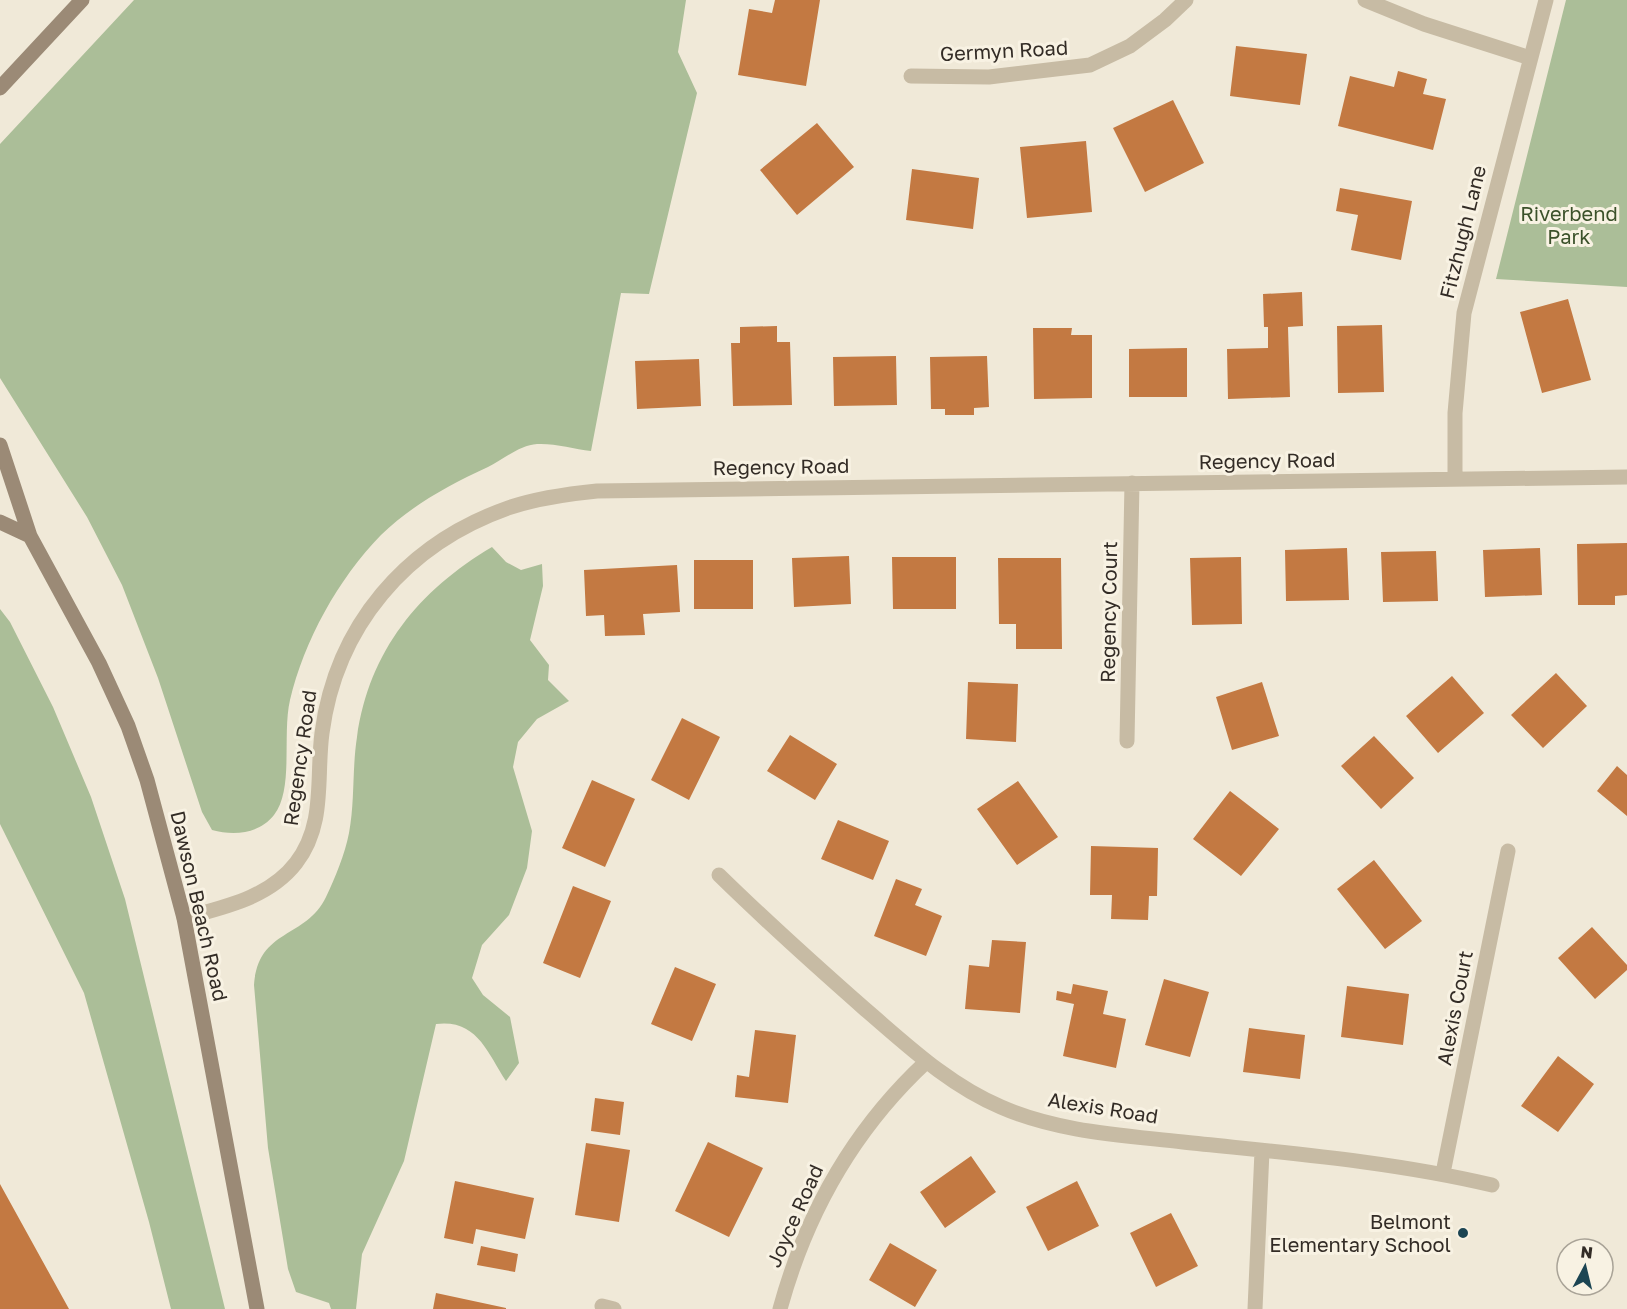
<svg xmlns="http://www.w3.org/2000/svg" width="1627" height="1309" font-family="'Golos Text',sans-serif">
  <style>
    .green { fill: #abbe98 }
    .building { fill: #c37942 }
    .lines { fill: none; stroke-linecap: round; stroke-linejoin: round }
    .street { stroke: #c7bba4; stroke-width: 15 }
    .secondary { stroke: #9b8a76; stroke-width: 15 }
    .poi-dot { fill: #1c4553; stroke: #f8f2e3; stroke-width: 2 }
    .labels { text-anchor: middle; stroke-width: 6; stroke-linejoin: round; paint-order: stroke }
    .street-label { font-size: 20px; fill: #332c26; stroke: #f8f2e3 }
    .park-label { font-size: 20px; fill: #3b512a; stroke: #f8f2e3 }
    .poi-label { font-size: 20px; fill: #332c26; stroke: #f8f2e3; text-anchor: end }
  </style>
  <rect width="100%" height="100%" fill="#f0e9d8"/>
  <path class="green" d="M134,0H686L678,52L697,93L649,294L621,293L591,451C574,449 554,443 537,444C520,445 502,460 488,467C449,485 412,505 381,535C338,579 304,641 290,700C282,734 294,790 274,815C259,834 234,836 212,830L202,812L158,678L122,585L87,517L0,378V144Z
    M1566,0H1627V287L1496,279Z
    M492,547L506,562L521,570L542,564L543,586L530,640L549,665L548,680L569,701L537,719L518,742L513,767L532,831L527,868L509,915L482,945L472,978L483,995L510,1017L519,1063L506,1081C487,1052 477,1019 436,1024L404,1161L362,1254L356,1309H331L329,1303L296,1292L288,1269L268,1148L254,985C258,928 306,939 326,897C335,878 345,854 349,833C355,801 352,769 357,737C369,651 419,590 492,547Z
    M0,609L10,622L53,707L91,797L125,899L225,1309H171L149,1222L84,993L0,824Z"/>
  <path class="building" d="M775,0H820L806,86L738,75L749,9L772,13Z
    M1236,46L1307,54L1300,105L1230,96Z
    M1398,71L1427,79L1423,94L1446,99L1433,150L1338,126L1350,76L1394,87Z
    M1173,100L1204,163L1145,192L1113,128Z
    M817,123L854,167L797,215L760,170Z
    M1086,141L1092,212L1027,218L1020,147Z
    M912,169L979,178L973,229L906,220Z
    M1340,188L1412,201L1401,260L1351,250L1358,215L1336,211Z
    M1302,292L1303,326L1288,327L1290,397L1228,399L1227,349L1268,348V327H1264L1263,294Z
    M1568,299L1591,380L1542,393L1520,312Z
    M1382,325L1384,392L1338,393L1337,326Z
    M777,326V342H790L792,405L733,406L731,343H740V327Z
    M1033,328H1072L1071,335H1092V398L1034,399Z
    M1187,348V397H1129V349Z
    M896,356L897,405L834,406L833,357Z
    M987,356L989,407L974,408V415H945V409H931L930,357Z
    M699,359L701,406L637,409L635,361Z
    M1627,543V595L1615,596V605H1578L1577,544Z
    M1347,548L1349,600L1286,601L1285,550Z
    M1540,548L1542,595L1485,597L1483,550Z
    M1436,551L1438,601L1383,602L1381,552Z
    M849,556L851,604L794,607L792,558Z
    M892,557H956V609H893Z
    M1241,557L1242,624L1192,625L1190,558Z
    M998,558H1061L1062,649H1016V624H999Z
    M694,560H753V609H694Z
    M677,565L680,612L643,614L645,635L605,636L604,615L586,616L584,570Z
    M1556,673L1587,706L1543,748L1511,715Z
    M1452,676L1484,713L1438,753L1406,716Z
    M968,682L1018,684L1016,742L966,739Z
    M1262,682L1279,736L1232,750L1216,697Z
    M682,718L720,737L689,800L651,780Z
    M790,735L837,764L815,800L767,771Z
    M1374,736L1414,778L1381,809L1341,766Z
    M1617,766L1627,775V816L1597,791Z
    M592,780L635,799L605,867L562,848Z
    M1018,781L1058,837L1017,865L977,809Z
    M1230,791L1279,829L1241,876L1193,839Z
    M838,820L889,841L873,880L821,859Z
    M1091,846L1158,848L1157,896H1149L1148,920L1111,919L1112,895H1090Z
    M1374,860L1422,921L1385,949L1337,889Z
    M896,879L922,889L915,905L942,916L926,956L874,936Z
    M573,886L611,901L580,978L543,963Z
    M1592,927L1627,965V970L1595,999L1558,958Z
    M992,940L1026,942L1020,1013L965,1009L969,965L989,967Z
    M675,967L716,984L692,1041L651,1024Z
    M1164,979L1209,992L1190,1057L1145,1045Z
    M1073,984L1108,991L1103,1014L1126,1019L1116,1068L1063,1056L1074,1004L1056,1000L1057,991L1071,994Z
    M1347,986L1409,994L1403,1045L1341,1037Z
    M1249,1028L1305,1035L1300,1079L1243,1072Z
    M755,1030L796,1035L788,1103L735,1097L737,1075L749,1077Z
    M1558,1056L1594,1084L1558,1132L1521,1106Z
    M595,1098L624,1102L620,1135L591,1131Z
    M708,1142L763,1168L729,1237L675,1211Z
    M586,1143L630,1150L619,1222L575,1215Z
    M971,1156L996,1192L945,1228L920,1192Z
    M455,1181L534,1198L525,1239L476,1229L473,1244L444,1238Z
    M1077,1181L1099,1226L1048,1251L1026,1207Z
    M0,1184L69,1309H0Z
    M1171,1213L1198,1266L1156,1287L1130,1233Z
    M890,1243L937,1270L915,1307L869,1280Z
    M481,1246L518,1254L515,1272L477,1265Z
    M436,1293L506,1308V1309H433Z"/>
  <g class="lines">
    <path class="street" d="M1365,0L1424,24L1530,58
      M911,76L989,77L1090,65L1130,46L1165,20L1186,0
      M1455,479V413L1464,313L1546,0
      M1127,741L1132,483
      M719,875C767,922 816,966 866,1010C908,1046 949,1085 1001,1107C1058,1132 1122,1135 1183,1142C1286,1153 1390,1161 1492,1185
      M184,918C224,907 269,898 296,863C326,824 316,778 322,733C336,626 406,544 508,508C537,498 567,494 597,491L1627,477
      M1443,1173L1508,851
      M602,1306L614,1309
      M780,1309C806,1214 854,1129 926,1062
      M1255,1309L1262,1151"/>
    <path class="secondary" d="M0,88L82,0
      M0,445L30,536L99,663L128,726L147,780L184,918L257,1309
      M0,522L30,536"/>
  </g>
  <circle class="poi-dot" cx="1463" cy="1233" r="6"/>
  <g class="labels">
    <g class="street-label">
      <text transform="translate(1004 51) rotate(-3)" y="7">Germyn Road</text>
      <text transform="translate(1463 232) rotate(-76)" y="7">Fitzhugh Lane</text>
      <text transform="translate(1267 461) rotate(-1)" y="7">Regency Road</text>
      <text transform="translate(781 467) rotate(-1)" y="7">Regency Road</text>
      <text transform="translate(1109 612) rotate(-89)" y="7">Regency Court</text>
      <text transform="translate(300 758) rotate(-82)" y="7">Regency Road</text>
      <text transform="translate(199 906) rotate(77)" y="7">Dawson Beach Road</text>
      <text transform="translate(1455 1008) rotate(-79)" y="7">Alexis Court</text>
      <text transform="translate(1103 1108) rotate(9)" y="7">Alexis Road</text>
      <text transform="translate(795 1216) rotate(-66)" y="7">Joyce Road</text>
    </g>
    <g class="park-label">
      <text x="1569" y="221">Riverbend<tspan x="1569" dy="23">Park</tspan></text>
    </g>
    <g class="poi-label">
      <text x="1451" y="1229">Belmont<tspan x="1451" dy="23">Elementary School</tspan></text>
    </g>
  </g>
  <g transform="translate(1585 1267) rotate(7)"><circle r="28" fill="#f8f2e3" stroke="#a9a397" stroke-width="1.5"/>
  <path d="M0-4.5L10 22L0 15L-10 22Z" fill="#1c4553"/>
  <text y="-9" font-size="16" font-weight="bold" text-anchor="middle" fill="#332c26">N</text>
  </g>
</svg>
